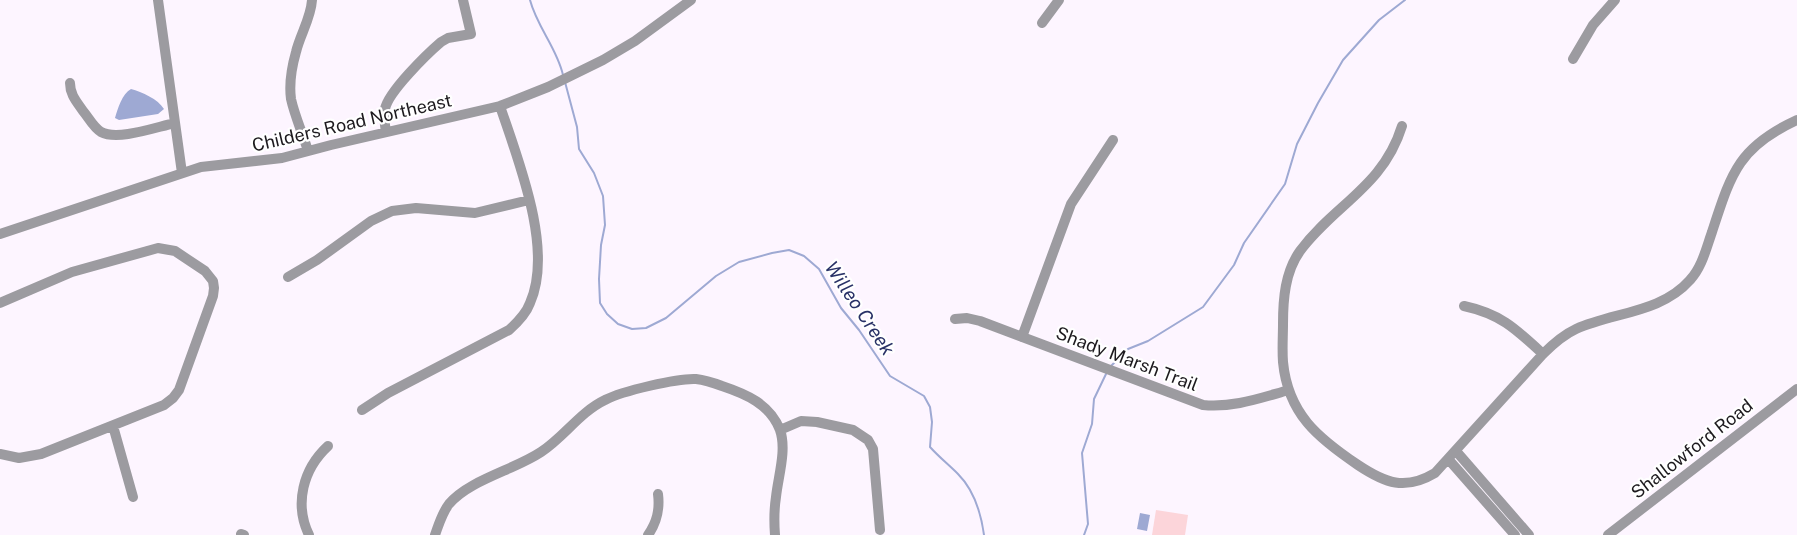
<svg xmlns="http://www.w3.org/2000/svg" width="1797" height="535" font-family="'Public Sans',sans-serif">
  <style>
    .green { fill: #fcd5da }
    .water { fill: #9ea9d3 }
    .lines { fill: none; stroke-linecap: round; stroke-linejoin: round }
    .stream { stroke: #9ea9d3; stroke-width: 2 }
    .minor { stroke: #9c9ba0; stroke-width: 10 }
    .labels { text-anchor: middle; stroke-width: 4.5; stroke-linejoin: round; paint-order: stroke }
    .street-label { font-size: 18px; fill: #1d1a1e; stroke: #fff }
    .water-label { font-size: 19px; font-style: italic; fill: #293267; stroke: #fff }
  </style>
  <rect width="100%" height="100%" fill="#fdf5ff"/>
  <path class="green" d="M1156,510L1188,515L1185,535H1152Z"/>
  <path class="water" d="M131,89C142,92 158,99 164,109L158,114L119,120L115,118C118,108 122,94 131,89Z
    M1140,513L1150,515L1147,531L1137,529Z"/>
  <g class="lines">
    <path class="stream" d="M530,0C537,27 557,48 563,75
      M565,82L577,127L579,149L594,173L603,196L605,225L601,245L599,279L600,303L607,314L618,324L632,329L646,328L666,318L716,276L739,262L772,253L789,250L804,256L819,269L841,308L859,330L890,376L924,396L930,407L932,422L930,447C939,457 949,465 958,474C975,491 981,513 984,535
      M1110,367L1128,349L1148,341L1203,307L1234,265L1244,243L1285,184L1297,144L1318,103L1343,60L1379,20L1405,0
      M1084,535L1088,524L1082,453L1092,424L1094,399L1106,374"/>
    <path class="minor" d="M158,0L182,173
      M1042,23L1059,0
      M1573,59L1593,25L1615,0
      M70,83C70,95 77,102 83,111C89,118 93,127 101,132C118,141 156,127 175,123
      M1402,126C1383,187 1335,204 1300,251C1285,272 1283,299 1283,324C1283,336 1282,349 1283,362C1288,414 1318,438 1358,465C1385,483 1405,491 1435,473L1543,354C1553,344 1563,335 1576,329C1614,312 1661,313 1690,280C1702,267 1706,249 1712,232C1731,174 1738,147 1797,120
      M386,132C385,124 383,117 385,109C388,92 427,54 441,42L448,38L471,34L463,0
      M308,151C303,134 295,117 291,99C289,84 292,66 296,52C300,35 311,18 312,0
      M0,234L201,167L282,158L331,145L500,106L548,87L603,60L635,41L691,0
      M288,277L317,260L371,221L392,211L416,208L475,213L529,200
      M0,303L72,272L158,248L175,251L205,271L213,281L214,288L213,296L179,390L173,398L164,405L41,454L19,458L0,454
      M1464,306C1501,314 1516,329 1543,354
      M955,319L967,318L980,321L1203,405C1233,408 1260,398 1289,390
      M1022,337L1071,204L1113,140
      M362,410L388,393L509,330C518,322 526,314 530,303C554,249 518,160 500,106
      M113,426L133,497
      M780,430L801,421L817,422L853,430L868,440L873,449L880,530
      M1456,451L1529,535
      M1449,460L1515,535
      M241,534L244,535
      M309,535C294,504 303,469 328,446
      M435,535C439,524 442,513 449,504C469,480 514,470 541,452C564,437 580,412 605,400C622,391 678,378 696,379C705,380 714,383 722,386C746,394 770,404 780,430C787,450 778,477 776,497C774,510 774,522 775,535
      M648,535C657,522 660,510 658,494
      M1608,535L1797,389"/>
  </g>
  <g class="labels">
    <g class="street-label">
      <text transform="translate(352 123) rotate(-13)" y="6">Childers Road Northeast</text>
      <text transform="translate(1127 359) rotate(21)" y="6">Shady Marsh Trail</text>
      <text transform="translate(1692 449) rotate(-38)" y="6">Shallowford Road</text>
    </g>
    <g class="water-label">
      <text transform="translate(860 308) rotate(56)" y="7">Willeo Creek</text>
    </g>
  </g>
</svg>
